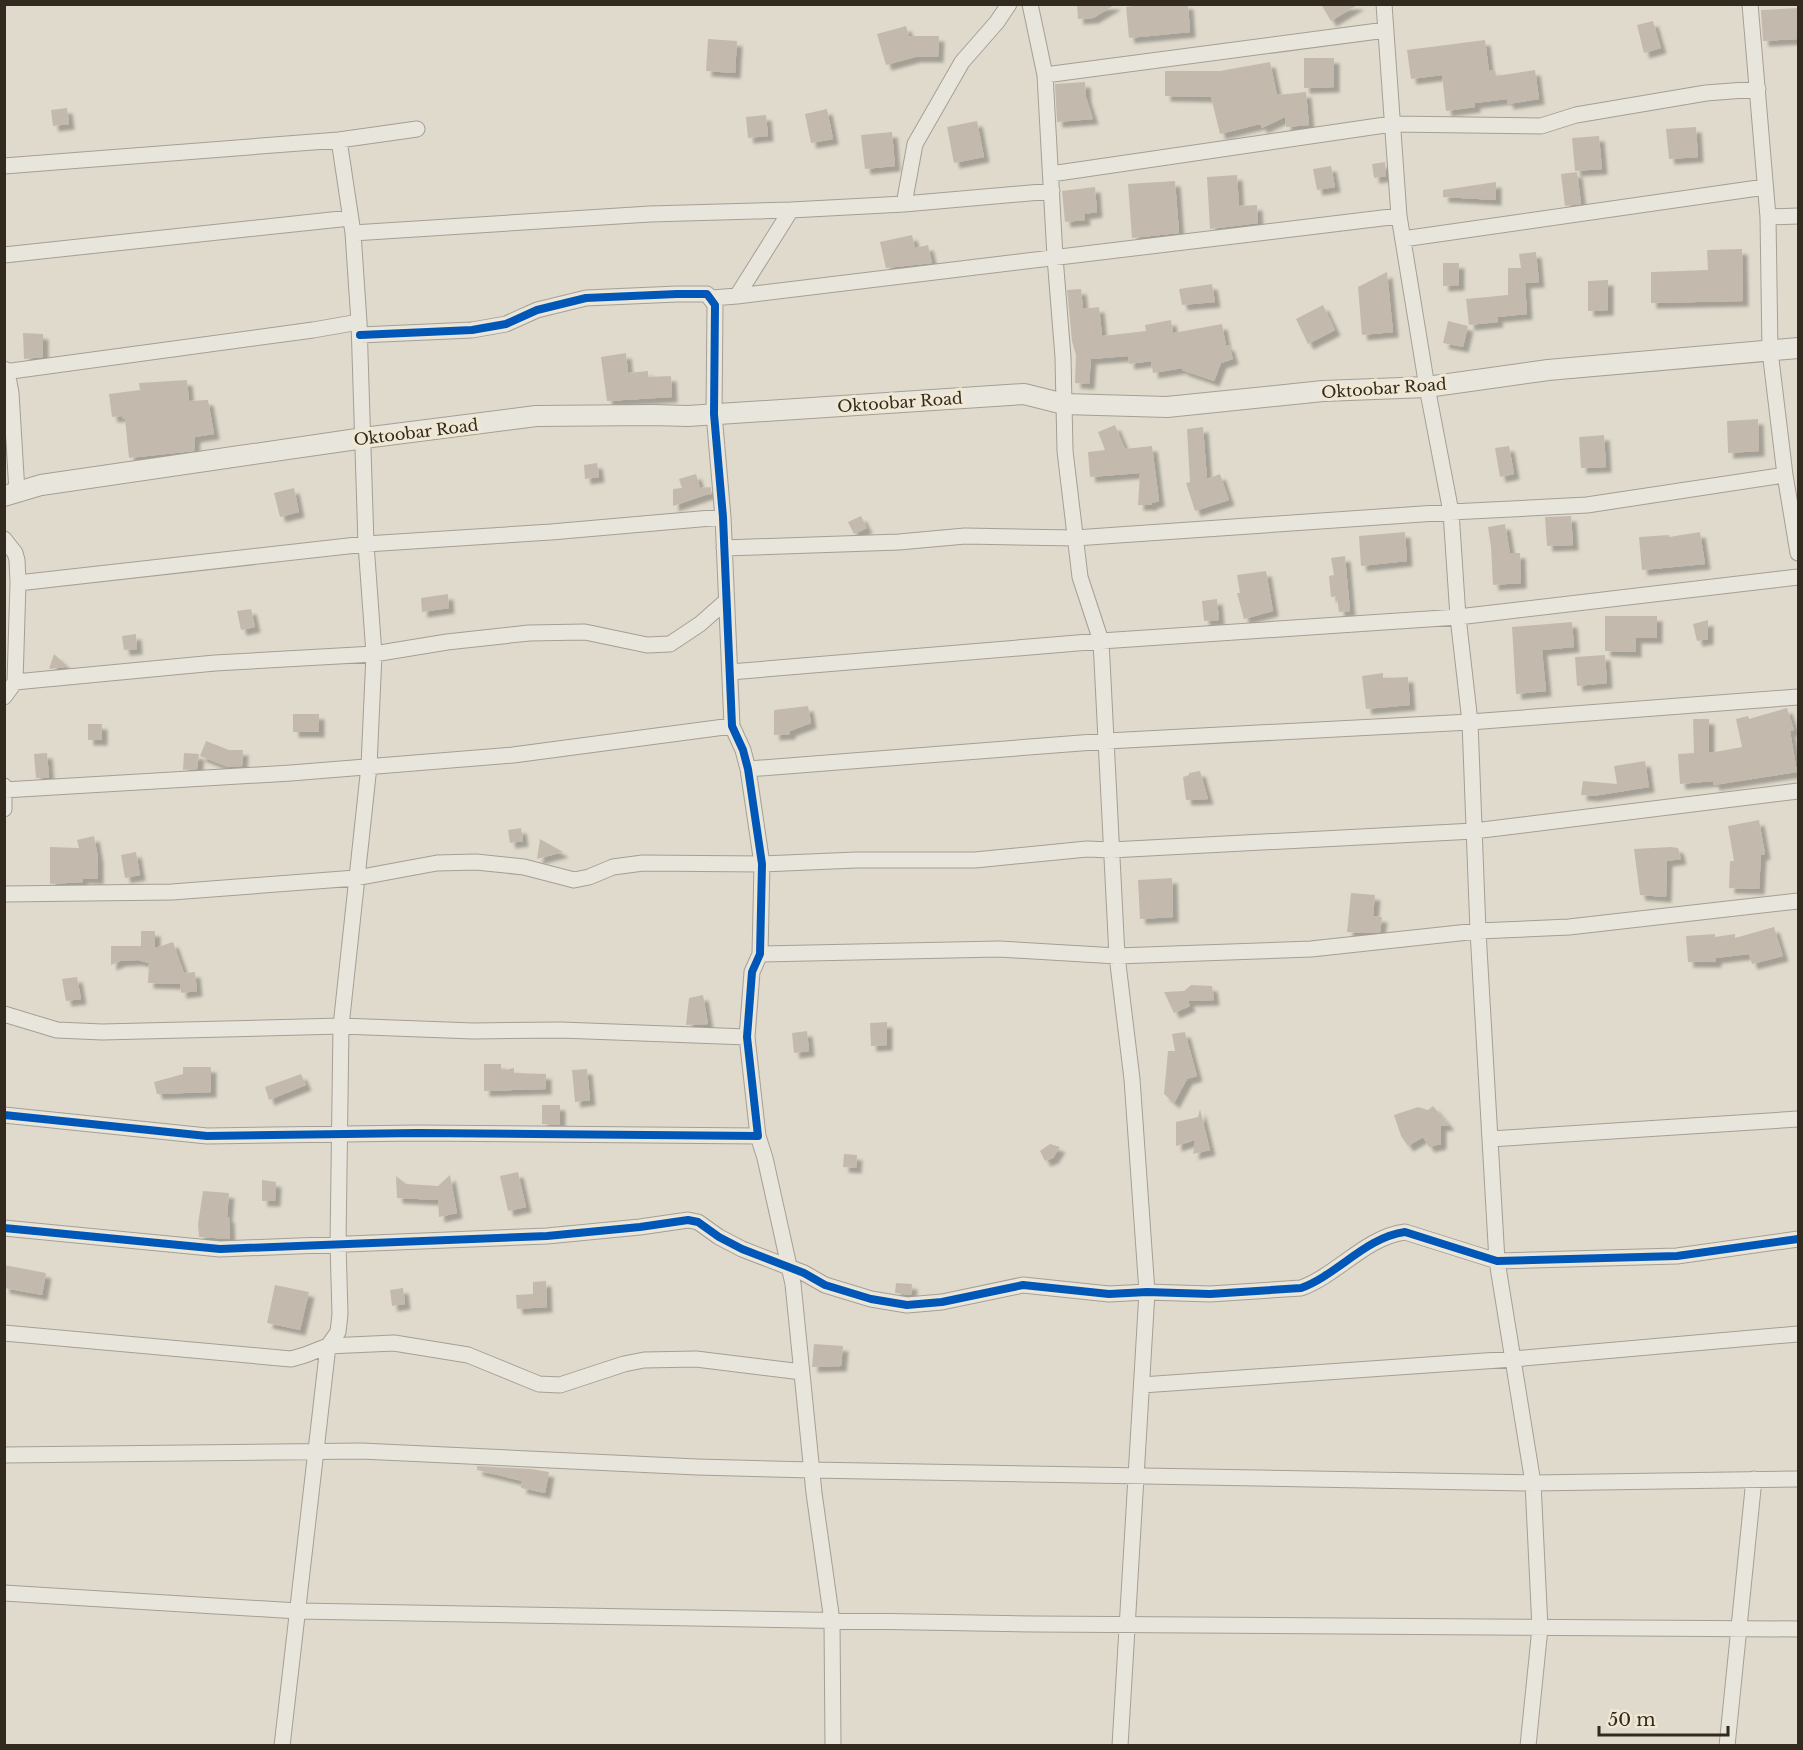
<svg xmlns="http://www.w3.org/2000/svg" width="1803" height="1750" font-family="'Libre Baskerville',serif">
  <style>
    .building { fill: #c3baad; filter: url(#shadow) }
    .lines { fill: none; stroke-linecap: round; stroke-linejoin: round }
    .minor-casing { stroke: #a59f95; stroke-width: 17 }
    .tertiary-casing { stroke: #a59f95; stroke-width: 22 }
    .minor { stroke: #e8e5dd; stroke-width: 15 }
    .tertiary { stroke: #e8e5dd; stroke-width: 20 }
    .cycleway-casing { stroke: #f0e8d3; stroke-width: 11 }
    .cycleway { stroke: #0057b8; stroke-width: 8 }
    .labels { text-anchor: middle; stroke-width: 6; stroke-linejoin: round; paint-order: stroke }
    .street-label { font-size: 16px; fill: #32291f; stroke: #f0e8d3 }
  </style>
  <defs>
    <filter id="shadow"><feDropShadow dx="5.5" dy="5.5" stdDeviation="1.5" flood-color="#0004"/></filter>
  </defs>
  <rect width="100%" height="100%" fill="#e0dacc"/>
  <path class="building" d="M1077,4H1116L1093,18L1078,19Z
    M1147,4H1188L1190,32L1129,38L1126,7Z
    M1321,4H1359L1331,21Z
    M1798,8V39L1763,41L1761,10Z
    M1653,21L1661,48L1644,53L1637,25Z
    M906,26L909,36H939L938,57H915L886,65L877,34Z
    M708,39L737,41L735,73L706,71Z
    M1485,40L1489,71L1495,70L1496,76L1535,70L1539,99L1508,104L1507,99L1475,103V107L1446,111L1442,75L1411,79L1407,50Z
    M1304,58H1334V87L1304,88Z
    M1270,62L1277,95L1306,92L1309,125L1286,127L1285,117L1262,128L1260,124L1220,134L1211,97L1165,96V71H1220Z
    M1085,82L1086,97L1093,119L1057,122L1055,84Z
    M67,108L69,124L53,126L51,110Z
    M827,109L833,139L811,143L805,114Z
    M766,115L768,136L748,138L746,117Z
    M977,121L984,157L954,163L947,127Z
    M1696,127L1698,157L1669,159L1666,129Z
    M892,132L895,166L865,169L861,135Z
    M1599,136L1602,169L1575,171L1572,138Z
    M1385,162L1386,176L1374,178L1372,164Z
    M1331,166L1335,187L1317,190L1313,169Z
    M1577,172L1581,204L1565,206L1561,174Z
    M1237,175L1239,206L1257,205L1258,223L1210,229L1207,177Z
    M1175,181L1179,233L1132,238L1128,184Z
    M1496,182V200L1443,197V190Z
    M1095,187L1097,212L1084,214L1085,220L1065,222L1062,191Z
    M912,235L915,248L928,245L932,263L886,268L880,242Z
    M1742,249L1743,301L1651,303V272L1708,270L1707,250Z
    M1536,252L1539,282L1525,283L1527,314L1497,317L1498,322L1469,325L1466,299L1508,295V268H1521L1519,254Z
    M1443,263H1459V285L1443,286Z
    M1387,272L1393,332L1362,335L1358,287Z
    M1608,280V310L1588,311V281Z
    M1212,284L1215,302L1182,305L1179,289Z
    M1081,289L1083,309L1099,307L1102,336L1146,331L1145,325L1171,320L1173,333L1222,324L1226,346L1229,345L1233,359L1221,363L1214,381L1182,370L1183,368L1153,373L1151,361L1129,364L1128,356L1091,359L1089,384L1075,383L1076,355L1072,341L1067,290Z
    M1323,305L1335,330L1308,344L1296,319Z
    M1448,321L1468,326L1463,347L1443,343Z
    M23,333L43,334V357L24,359Z
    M626,353L628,373L648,371V377L671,376L672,397L607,401L601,357Z
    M187,380L189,401L208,400L214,434L195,437L194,451L129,458L125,419H123L122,416L112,417L109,394L140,390L139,383Z
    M1758,419L1759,451L1728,453L1727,421Z
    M1115,425L1125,449L1152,446L1159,501L1152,503V505H1138L1140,473L1090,477L1088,452L1105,450L1098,432Z
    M1203,427L1207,479L1220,474L1229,500L1195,511L1186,483L1190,482L1187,429Z
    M1604,435L1606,467L1581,468L1579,437Z
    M1509,446L1514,474L1500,477L1495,448Z
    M597,463L599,477L585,479L584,465Z
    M696,474L700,488L711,487V493L673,506V489L682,488L679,479Z
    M294,488L299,512L280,517L274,493Z
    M861,516L867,528L854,534L848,522Z
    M1571,516L1573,545L1547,546L1545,517Z
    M1505,524L1510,553H1520L1521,583L1493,585L1491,547L1488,527Z
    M1405,532L1407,561L1361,566L1359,536Z
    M1700,532L1705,564L1642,570L1639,537L1669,535V537Z
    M1345,556L1350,611L1339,612L1337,596L1331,597L1329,576L1334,575L1331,558Z
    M1266,571L1273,611L1244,619L1237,593H1240L1237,575Z
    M448,594L449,608L422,612L421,598Z
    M1217,599L1219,620L1204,621L1202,601Z
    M251,609L255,627L241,630L237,611Z
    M1605,616H1657V638H1636V652L1605,651Z
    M1708,620V639L1697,641L1693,624Z
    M1572,622L1574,647L1542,650L1546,691L1516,694L1512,627Z
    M136,634L137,649L124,650L122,636Z
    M54,654L67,666L65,667L49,669Z
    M1605,655L1607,683L1577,686L1575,657Z
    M1383,673V678L1408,677L1410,705L1366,709L1362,676Z
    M808,706L811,723L790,731V734L774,735V710Z
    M1787,708L1794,730L1790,731L1797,772L1714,785L1713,781L1680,784L1678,754L1694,753L1693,719H1709V753L1742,747L1736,719L1748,716L1749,719Z
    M293,714H319V732H293Z
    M88,724H102V740H88Z
    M206,741L229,750H243L242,766L228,767L200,756Z
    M47,753L49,778H36L34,754Z
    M184,753L199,754L197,769L183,770Z
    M1645,761L1649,787L1593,796L1581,795L1583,781L1617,784L1614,766Z
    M1200,771L1208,799L1186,800L1183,777L1189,775V773Z
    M1759,820L1765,854L1761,855L1759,889L1729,888L1730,861H1734L1728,826Z
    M521,828L523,841L510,843L508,830Z
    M94,836L98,858V879L82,878L83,882L50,884V847L79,848L77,840Z
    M540,839L563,852L537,859Z
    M1671,847L1678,848L1681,859L1667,861L1666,897L1640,895L1634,849Z
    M136,852L140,875L125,878L121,855Z
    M1172,878L1173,917L1140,919L1138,880Z
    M1351,893L1375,895L1373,916L1382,917L1380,932L1366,933L1347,932Z
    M1774,927L1783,956L1752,964L1749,954L1716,958V962H1688L1686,936L1715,934V937L1735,934V938Z
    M141,931H155V948L173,942L184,973L195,972L197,991L181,993L180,984L148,983L149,963L137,960L120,961L111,965V946H141Z
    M77,977L81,999L66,1001L62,979Z
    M1191,985L1212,986L1214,1000L1188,1001L1190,1006L1174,1013L1164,992L1184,991Z
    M703,995L708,1024L686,1025L689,998Z
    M887,1022V1045L871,1046L870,1023Z
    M807,1031L809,1051L794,1053L792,1033Z
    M1185,1032L1197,1076L1187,1079L1174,1103L1164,1094L1168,1051H1175L1172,1034Z
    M484,1064H501V1071L514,1068V1073L546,1074V1089L484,1091Z
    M183,1067H211V1092L157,1094L154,1082L183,1074Z
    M587,1069L590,1100L575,1102L572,1070Z
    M301,1074L306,1085L269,1100L265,1087Z
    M542,1105H560V1125L542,1124Z
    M1433,1106L1449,1125L1441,1126V1144L1429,1147L1423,1137L1408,1146L1401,1136L1394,1115L1418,1107L1428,1110Z
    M1200,1109L1210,1150L1193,1154L1195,1140L1176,1146V1122L1198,1117Z
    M1050,1144L1060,1147L1053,1158L1045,1161L1040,1151Z
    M844,1154L857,1155L856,1168L843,1167Z
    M518,1172L526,1207L508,1211L500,1176Z
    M450,1175L457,1213L439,1217L438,1200L397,1198L396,1176L406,1184L438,1186Z
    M262,1180L276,1182L275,1201H262Z
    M203,1191L229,1193L227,1217H229L230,1239L199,1237L198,1224Z
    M4,1265L46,1273L42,1295L4,1288Z
    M546,1281L547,1307L517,1309L516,1295L533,1294V1282Z
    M896,1283L912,1284L911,1295L895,1293Z
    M275,1285L309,1292L300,1330L267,1323Z
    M403,1288L405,1304L392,1306L390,1290Z
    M814,1344L843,1346L841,1366L812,1367Z
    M477,1466L531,1469L549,1472L545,1493L521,1488L522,1481L477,1470Z"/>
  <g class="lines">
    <g class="minor-casing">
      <path id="minor" d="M1384,4L1399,216L1427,387L1451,512L1458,617L1470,722L1478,931L1497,1261L1533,1483L1540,1628L1528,1746
        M1750,4L1768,217L1770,351L1785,475L1798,553
        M1045,75L1386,30
        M4,166L339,140L417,129
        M1051,174L1392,124L1541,126L1576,115L1706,93L1758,89
        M904,204L915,144L962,62L997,22L1009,4
        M1768,217L1798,216
        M353,233L650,214L791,210L904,204L1052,191
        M1403,239L1765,187
        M4,255L350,218
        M737,296L1399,216
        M712,298L737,296L791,210
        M4,369L7,371L11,393L17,492
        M4,372L313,330L359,322
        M4,539L15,553L17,560L18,583L15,682L4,697
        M724,548L899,542L965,536L1075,538L1451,512L1587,505L1785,475
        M18,583L366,544L551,532L723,517
        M730,672L1101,641L1458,617L1798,577
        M15,682L215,663L374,654L447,642L529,633L585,632L647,645L670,644L700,624L726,601
        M748,769L1107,741L1470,722L1798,697
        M4,786V809
        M4,790L291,773L513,755L732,726
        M4,894L172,892L356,878L437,863L476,862L524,867L574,880L589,877L613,867L643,863L762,864L856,860H975L1087,849L1111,850L1474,831L1798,791
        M760,954L999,949L1117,956L1101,641L1080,577L1065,451L1063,357L1055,257L1045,75L1030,4
        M4,1014L57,1030L102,1032L341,1026L473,1031L561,1030L747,1037
        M4,1115L207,1136L418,1133L758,1136L747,1037L752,972L760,954L762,864L748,769L743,750L732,726L723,517L714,414L715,305L707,294H677L586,298L537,310L506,324L472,330L360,335
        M758,1136L765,1158L793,1284L814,1493L832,1621L833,1746
        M1490,1139L1798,1119
        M4,1228L220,1249L547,1236L640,1227L688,1220L698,1222L719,1237L742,1249L804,1273L825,1285L871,1299L907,1305L942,1302L1023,1285L1109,1294L1147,1292L1210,1294L1301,1288C1337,1275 1366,1237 1405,1232L1497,1261L1677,1256L1798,1239
        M4,1333L291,1359L305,1355L328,1346L394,1343L468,1355L539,1384L560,1385L624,1364L644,1360L696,1359L802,1372
        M1142,1385L1513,1359L1798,1334
        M4,1455L361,1451L697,1467L811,1470L1533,1483L1798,1479
        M4,1593L298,1611L1035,1624L1798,1629
        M282,1746L328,1346L338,1332L340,1314L338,1244L341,1026L369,766L374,654L366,544L359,322L353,233L339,140
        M1120,1746L1147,1292L1132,1079L1117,956L1311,949L1478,931L1569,927L1798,901
        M1727,1746L1754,1479"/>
    </g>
    <g class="tertiary-casing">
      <path id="tertiary" d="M4,496L41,485L364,438L536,416L653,415L688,416L1024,394L1064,404L1167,407L1323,391L1427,387L1548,370L1798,348"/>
    </g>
    <use href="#minor" class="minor"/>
    <use href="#tertiary" class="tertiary"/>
    <g class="cycleway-casing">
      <path id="cycleway" d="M4,1115L207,1136L418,1133L758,1136L747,1037L752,972L760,954L762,864L748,769L743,750L732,726L723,517L714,414L715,305L707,294H677L586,298L537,310L506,324L472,330L360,335
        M4,1228L220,1249L547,1236L640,1227L688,1220L698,1222L719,1237L742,1249L804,1273L825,1285L871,1299L907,1305L942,1302L1023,1285L1109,1294L1147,1292L1210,1294L1301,1288C1337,1275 1366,1237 1405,1232L1497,1261L1677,1256L1798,1239"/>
    </g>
    <use href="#cycleway" class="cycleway"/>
  </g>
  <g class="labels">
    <g class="street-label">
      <text transform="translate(1384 388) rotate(-4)" y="6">Oktoobar Road</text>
      <text transform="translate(900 402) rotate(-4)" y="6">Oktoobar Road</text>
      <text transform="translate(416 432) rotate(-7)" y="6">Oktoobar Road</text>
    </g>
  </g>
  <rect width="1803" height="1750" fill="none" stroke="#32291f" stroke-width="12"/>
  <path d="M1599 1726v9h129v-9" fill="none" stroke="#32291f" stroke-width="3"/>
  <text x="1608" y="1726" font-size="18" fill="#32291f" stroke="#f0e8d3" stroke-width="4.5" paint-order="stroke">50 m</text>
</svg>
